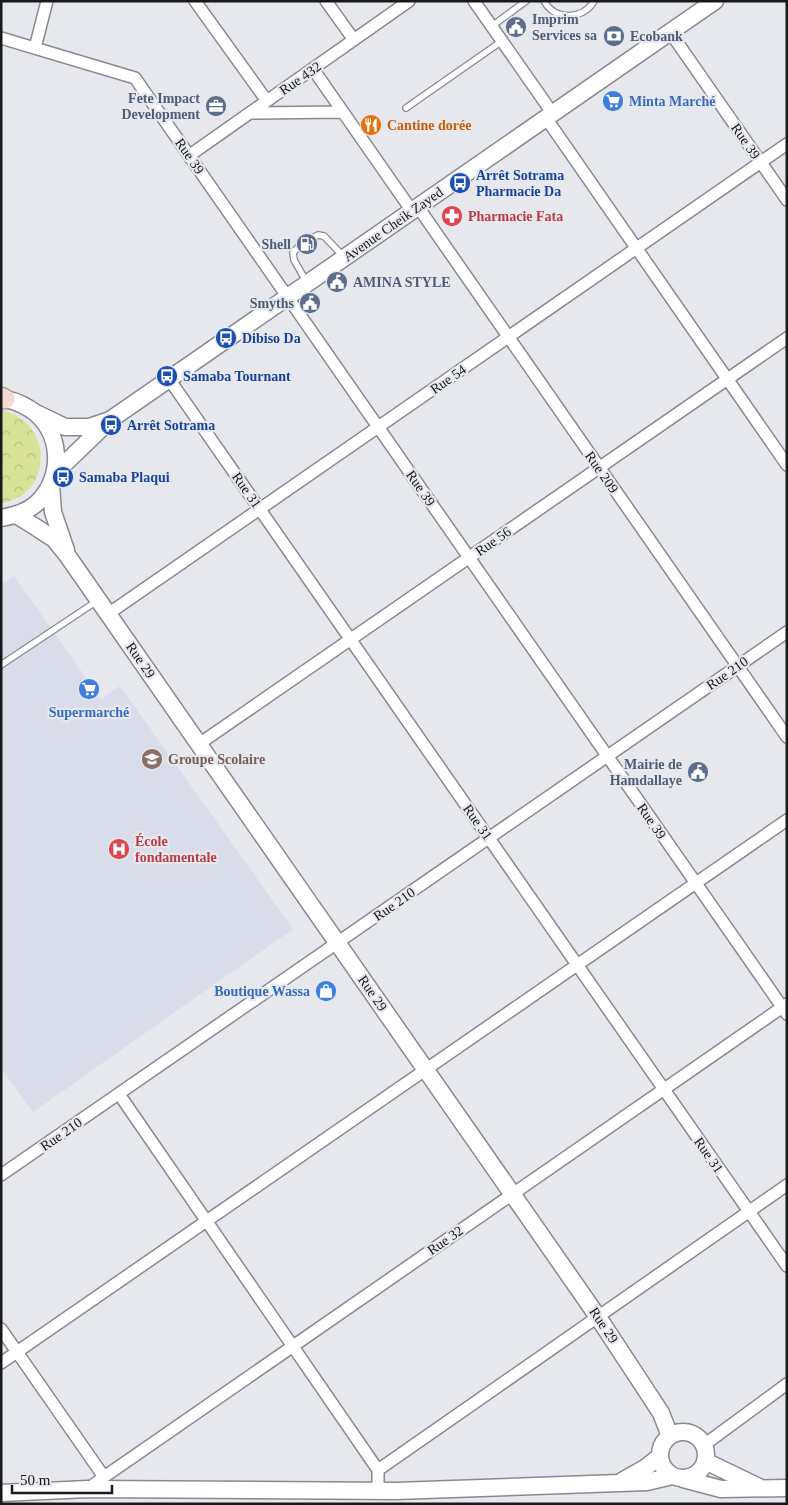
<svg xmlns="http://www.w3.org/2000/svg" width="788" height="1505" font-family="'Times New Roman',serif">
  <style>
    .built { fill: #d9ddea }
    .park { fill: url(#park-crowns) }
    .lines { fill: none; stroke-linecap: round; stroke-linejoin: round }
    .lane-casing { stroke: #888a8f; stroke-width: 8 }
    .street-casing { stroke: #888a8f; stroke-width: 14 }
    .secondary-casing { stroke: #888a8f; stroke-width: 19 }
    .primary-casing { stroke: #a4857c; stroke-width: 21 }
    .lane { stroke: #fff; stroke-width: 5.5 }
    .street { stroke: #fff; stroke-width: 11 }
    .secondary { stroke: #fff; stroke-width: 16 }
    .primary { stroke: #f6d9d0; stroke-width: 19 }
    .labels { text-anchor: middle; stroke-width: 4.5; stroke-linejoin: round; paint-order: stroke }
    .service-label { font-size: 14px; font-weight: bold; fill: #4e5e75; stroke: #e6e8ee; text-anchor: end }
    .street-label { font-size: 14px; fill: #18191b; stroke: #e6e8ee }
    .shop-label { font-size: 14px; font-weight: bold; fill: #366cbe; stroke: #e6e8ee; text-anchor: start }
    .food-label { font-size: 14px; font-weight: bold; fill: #c56008; stroke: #e6e8ee; text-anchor: start }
    .transit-label { font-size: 14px; font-weight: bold; fill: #164399; stroke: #e6e8ee; text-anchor: start }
    .health-label { font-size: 14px; font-weight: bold; fill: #be3a42; stroke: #e6e8ee; text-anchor: start }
    .education-label { font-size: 14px; font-weight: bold; fill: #785e54; stroke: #e6e8ee; text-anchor: start }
  </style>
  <defs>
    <pattern id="park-crowns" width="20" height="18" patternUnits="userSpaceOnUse" patternTransform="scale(1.25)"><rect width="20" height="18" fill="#d8e398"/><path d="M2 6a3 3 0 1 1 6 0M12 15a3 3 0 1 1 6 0" fill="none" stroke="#b9c282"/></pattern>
  </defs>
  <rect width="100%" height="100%" fill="#e6e8ee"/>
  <path class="built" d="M14,576L101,699L120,686L293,929L33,1112L1,1068V585Z"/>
  <path class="park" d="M1,410C56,422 52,497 1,503Z"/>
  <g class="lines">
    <g class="lane-casing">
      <path id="lane" d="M544,1C555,21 583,20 594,1
        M492,26L526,1
        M406,108L502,41
        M310,239L318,235L324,236L343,256
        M297,248L293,253L294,260L306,281
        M1,665L97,601"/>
    </g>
    <g class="street-casing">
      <path id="street" d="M195,1L267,101
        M326,1L354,40
        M474,1L553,114
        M670,32L787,200
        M1,38L135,78L787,1014
        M35,48L47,1
        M313,69L412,211
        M250,113L343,112
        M546,118L787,465
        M190,155L409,1
        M418,207L787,737
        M169,379L787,1266
        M108,614L787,144
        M199,744L787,338
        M119,1094L378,1470V1491
        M1,1175L787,632
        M1,1329L104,1477
        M1,1363L787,820
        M704,1445L787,1384
        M378,1470L787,1185
        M88,1489L104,1477L787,1004"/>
    </g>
    <g class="secondary-casing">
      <path id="secondary" d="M1,399C12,399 22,404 30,409C63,430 64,478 37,503C27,512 13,516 1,518
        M36,413L65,427H89L110,420L715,1
        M56,472L107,423
        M51,485L53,512L66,550
        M16,515L34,526L54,539L67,555L598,1317L661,1413L670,1436
        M660 1455a23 23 0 1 1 46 0a23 23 0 1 1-46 0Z
        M705,1461L759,1487
        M683,1479L721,1489L787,1488
        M622,1481L645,1468L659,1457
        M1,1493L88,1489L396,1491L647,1482L672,1476"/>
    </g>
    <g class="primary-casing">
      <path id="primary" d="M1,397L5,399"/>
    </g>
    <use href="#lane" class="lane"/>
    <use href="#street" class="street"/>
    <use href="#secondary" class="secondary"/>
    <use href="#primary" class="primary"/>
  </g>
  <defs>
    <g id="civic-disc" transform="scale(1.125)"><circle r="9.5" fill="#5c6f8a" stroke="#e6e8ee"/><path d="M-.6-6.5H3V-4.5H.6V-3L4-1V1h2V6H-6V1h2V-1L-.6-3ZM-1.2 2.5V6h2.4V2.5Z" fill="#fff"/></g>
    <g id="bank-disc" transform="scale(1.125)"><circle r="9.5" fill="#5c6f8a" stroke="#e6e8ee"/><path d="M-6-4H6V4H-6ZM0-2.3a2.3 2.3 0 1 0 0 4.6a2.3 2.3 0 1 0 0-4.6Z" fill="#fff"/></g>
    <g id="supermarket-disc" transform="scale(1.125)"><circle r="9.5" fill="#3f7fe0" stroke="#e6e8ee"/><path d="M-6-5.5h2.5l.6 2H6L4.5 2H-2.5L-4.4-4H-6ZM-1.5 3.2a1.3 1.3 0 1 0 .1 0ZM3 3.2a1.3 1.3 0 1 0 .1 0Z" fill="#fff"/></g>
    <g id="office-disc" transform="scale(1.125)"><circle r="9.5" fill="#5c6f8a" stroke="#e6e8ee"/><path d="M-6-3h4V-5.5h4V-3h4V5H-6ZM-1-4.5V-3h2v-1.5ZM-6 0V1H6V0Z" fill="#fff"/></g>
    <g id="restaurant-disc" transform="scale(1.125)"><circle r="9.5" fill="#e8710a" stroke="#e6e8ee"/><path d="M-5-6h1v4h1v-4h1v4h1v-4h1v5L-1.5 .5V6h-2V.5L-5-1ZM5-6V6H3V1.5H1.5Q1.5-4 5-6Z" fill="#fff"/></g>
    <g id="bus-disc" transform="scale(1.125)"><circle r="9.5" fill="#1a4fb4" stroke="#e6e8ee"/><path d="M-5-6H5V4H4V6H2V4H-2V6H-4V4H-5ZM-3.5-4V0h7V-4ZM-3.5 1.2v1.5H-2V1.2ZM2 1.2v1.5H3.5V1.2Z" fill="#fff"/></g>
    <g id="pharmacy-disc" transform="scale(1.125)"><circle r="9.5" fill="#e0444e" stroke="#e6e8ee"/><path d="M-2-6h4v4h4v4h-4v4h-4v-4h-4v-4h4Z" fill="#fff"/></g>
    <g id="fuel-disc" transform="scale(1.125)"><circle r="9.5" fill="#5c6f8a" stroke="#e6e8ee"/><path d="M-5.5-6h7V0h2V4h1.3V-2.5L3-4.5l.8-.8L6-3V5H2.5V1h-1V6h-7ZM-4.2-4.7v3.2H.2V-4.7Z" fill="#fff"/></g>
    <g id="school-disc" transform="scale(1.125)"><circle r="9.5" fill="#8d6e63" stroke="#e6e8ee"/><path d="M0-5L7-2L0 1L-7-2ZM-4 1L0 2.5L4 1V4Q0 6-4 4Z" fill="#fff"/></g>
    <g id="hospital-disc" transform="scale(1.125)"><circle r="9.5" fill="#e0444e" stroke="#e6e8ee"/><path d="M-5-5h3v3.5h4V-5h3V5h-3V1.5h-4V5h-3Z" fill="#fff"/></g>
    <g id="shop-disc" transform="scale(1.125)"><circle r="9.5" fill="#3f7fe0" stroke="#e6e8ee"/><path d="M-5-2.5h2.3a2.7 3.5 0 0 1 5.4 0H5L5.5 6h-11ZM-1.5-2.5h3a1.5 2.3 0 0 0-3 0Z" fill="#fff"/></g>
  </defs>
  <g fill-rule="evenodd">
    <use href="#civic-disc" x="516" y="27"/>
    <use href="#bank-disc" x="614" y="36"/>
    <use href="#supermarket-disc" x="613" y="101"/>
    <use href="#office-disc" x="216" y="106"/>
    <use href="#restaurant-disc" x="371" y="125"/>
    <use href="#bus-disc" x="460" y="183"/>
    <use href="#pharmacy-disc" x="452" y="216"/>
    <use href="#fuel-disc" x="307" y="244"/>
    <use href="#civic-disc" x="337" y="282"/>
    <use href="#civic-disc" x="310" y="303"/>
    <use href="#bus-disc" x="226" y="338"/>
    <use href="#bus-disc" x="167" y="376"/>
    <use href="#bus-disc" x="111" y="425"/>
    <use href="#bus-disc" x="63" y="477"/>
    <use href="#supermarket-disc" x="89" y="689"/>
    <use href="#school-disc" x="152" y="759"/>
    <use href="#civic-disc" x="698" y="772"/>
    <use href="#hospital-disc" x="119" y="849"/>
    <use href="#shop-disc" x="326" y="991"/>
  </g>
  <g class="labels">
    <g class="service-label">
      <text x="532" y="24" text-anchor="start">Imprim<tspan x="532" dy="16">Services sa</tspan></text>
      <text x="630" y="41" text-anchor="start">Ecobank</text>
      <text x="200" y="103">Fete Impact<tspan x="200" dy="16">Development</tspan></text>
      <text x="291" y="249">Shell</text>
      <text x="353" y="287" text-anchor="start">AMINA STYLE</text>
      <text x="294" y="308">Smyths</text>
      <text x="682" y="769">Mairie de<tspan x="682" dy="16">Hamdallaye</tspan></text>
    </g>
    <g class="street-label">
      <text transform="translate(300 78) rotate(-35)" y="5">Rue 432</text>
      <text transform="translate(746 141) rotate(55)" y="5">Rue 39</text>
      <text transform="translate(190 156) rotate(55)" y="5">Rue 39</text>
      <text transform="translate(393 224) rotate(-35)" y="5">Avenue Cheik Zayed</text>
      <text transform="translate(448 379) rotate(-35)" y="5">Rue 54</text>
      <text transform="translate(602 472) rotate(55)" y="5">Rue 209</text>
      <text transform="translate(421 488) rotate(55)" y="5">Rue 39</text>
      <text transform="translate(247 490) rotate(55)" y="5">Rue 31</text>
      <text transform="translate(493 541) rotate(-35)" y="5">Rue 56</text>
      <text transform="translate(141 660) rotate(55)" y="5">Rue 29</text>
      <text transform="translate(727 673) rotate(-35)" y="5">Rue 210</text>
      <text transform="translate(652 821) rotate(55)" y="5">Rue 39</text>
      <text transform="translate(478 822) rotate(55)" y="5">Rue 31</text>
      <text transform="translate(394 904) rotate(-35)" y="5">Rue 210</text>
      <text transform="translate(373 993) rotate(55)" y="5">Rue 29</text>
      <text transform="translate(61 1134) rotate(-35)" y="5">Rue 210</text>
      <text transform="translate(709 1155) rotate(55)" y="5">Rue 31</text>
      <text transform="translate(445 1240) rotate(-35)" y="5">Rue 32</text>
      <text transform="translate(604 1325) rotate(56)" y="5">Rue 29</text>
    </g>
    <g class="shop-label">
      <text x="629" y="106">Minta Marché</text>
      <text x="89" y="717" text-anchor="middle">Supermarché</text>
      <text x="310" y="996" text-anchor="end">Boutique Wassa</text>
    </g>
    <g class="food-label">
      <text x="387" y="130">Cantine dorée</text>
    </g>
    <g class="transit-label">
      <text x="476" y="180">Arrêt Sotrama<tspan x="476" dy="16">Pharmacie Da</tspan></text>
      <text x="242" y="343">Dibiso Da</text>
      <text x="183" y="381">Samaba Tournant</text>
      <text x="127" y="430">Arrêt Sotrama</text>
      <text x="79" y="482">Samaba Plaqui</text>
    </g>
    <g class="health-label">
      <text x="468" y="221">Pharmacie Fata</text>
      <text x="135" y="846">École<tspan x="135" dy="16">fondamentale</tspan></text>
    </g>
    <g class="education-label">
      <text x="168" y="764">Groupe Scolaire</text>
    </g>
  </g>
  <rect width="788" height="1505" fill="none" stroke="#18191b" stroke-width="5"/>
  <path d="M12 1485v8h100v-8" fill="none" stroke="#18191b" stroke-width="2.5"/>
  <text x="20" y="1485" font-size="15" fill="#18191b" stroke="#e6e8ee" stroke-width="4" paint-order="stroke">50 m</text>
</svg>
